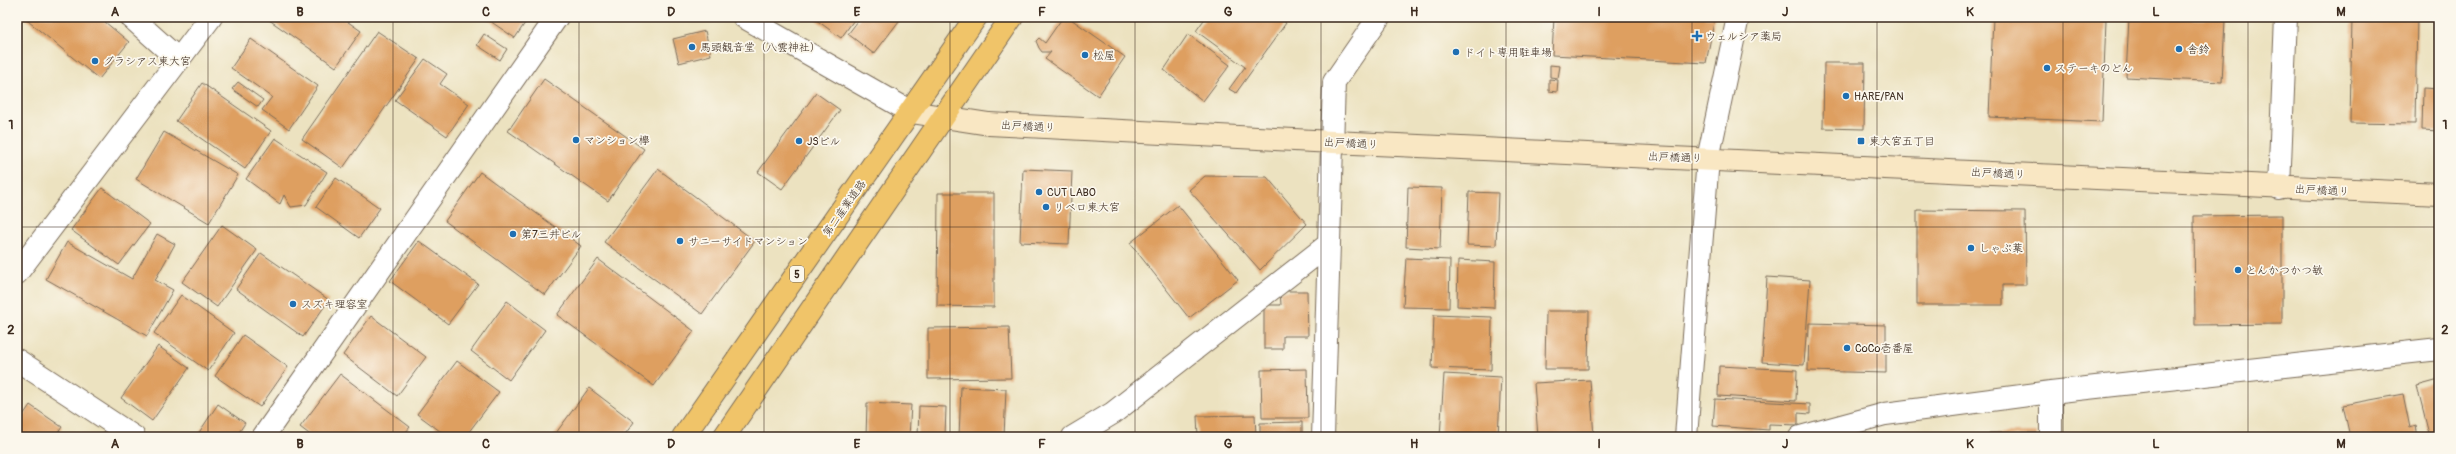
<svg xmlns="http://www.w3.org/2000/svg" width="2456" height="454" font-family="Pangolin,'Klee One',sans-serif">
  <style>
    .building { fill: #de9f60 }
    .lines { fill: none; stroke-linecap: round; stroke-linejoin: round }
    .street-casing { stroke: #796a57; stroke-width: 24 }
    .secondary-casing { stroke: #796a57; stroke-width: 24 }
    .primary-casing { stroke: #796a57; stroke-width: 24 }
    .street { stroke: #fff; stroke-width: 22 }
    .secondary { stroke: #f9e7c3; stroke-width: 22 }
    .primary { stroke: #f0c469; stroke-width: 22 }
    .grid { fill: none; stroke: #3b2a1e; stroke-width: 1; stroke-opacity: 0.55 }
    .poi-dot { fill: #1f6fb2; stroke: #fbf7ec; stroke-width: 1.5 }
    .labels { text-anchor: middle; stroke-width: 3.5; stroke-linejoin: round; paint-order: stroke }
    .shield { fill: #fbf7ec; stroke: #75685c; stroke-width: 1 }
    .shield-label { font-size: 10px; font-weight: bold; fill: #3b2a1e }
    .poi-label { font-size: 11px; fill: #3b2a1e; stroke: #fbf7ec; text-anchor: start }
    .street-label { font-size: 11px; fill: #3b2a1e; stroke: #fbf7ec }
    .neatline { fill: none; stroke: #3b2a1e; stroke-width: 1.5 }
    .grid-label { font-size: 13px; text-anchor: middle; font-weight: bold; fill: #3b2a1e }
  </style>
  <rect width="100%" height="100%" fill="#fbf7ec"/>
  <filter id="ink" filterUnits="userSpaceOnUse"><feTurbulence type="fractalNoise" baseFrequency=".025" numOctaves="2"/><feDisplacementMap in="SourceGraphic" scale="8" xChannelSelector="R" yChannelSelector="G"/><feConvolveMatrix kernelMatrix="1 2 1 2 8 2 1 2 1" color-interpolation-filters="sRGB"/></filter>
  <filter id="wash" filterUnits="userSpaceOnUse"><feTurbulence type="fractalNoise" baseFrequency=".012" numOctaves="4" result="noise"/><feDisplacementMap in="SourceGraphic" scale="16" xChannelSelector="R" yChannelSelector="G"/><feGaussianBlur stdDeviation="0.9" result="paint"/><feColorMatrix in="noise" values="0 0 0 0 0 0 0 0 0 0 0 0 0 0 0 0 0 1.4 0 .05"/><feComposite in="paint" operator="in"/></filter>
  <g filter="url(#wash)">
    <rect width="100%" height="100%" fill="#ece2c0"/>
    <g id="blocks">
      <path class="building" d="M23,17H99L129,42L99,79Z
        M265,17H341L361,31L336,67Z
        M484,17H529L515,38Z
        M816,17H856L841,38L815,19Z
        M861,17H902L874,54L848,34Z
        M1063,17H1068L1125,57L1098,96L1045,59L1051,52H1042L1039,48L1036,41L1039,38L1045,43Z
        M1206,17H1278L1286,23L1236,93L1229,89L1245,67L1196,31Z
        M1554,17H1715L1706,63L1552,55Z
        M1993,17L2106,20L2102,122L1989,117Z
        M2129,17L2225,20L2222,82L2126,77Z
        M2352,17H2417L2415,124L2350,123Z
        M377,31L419,59L343,168L302,139Z
        M705,31L711,55L679,63L673,39Z
        M484,34L507,49L500,60L477,45Z
        M1188,34L1230,65L1203,101L1164,70Z
        M251,39L318,86L289,129L262,110L272,97L231,68Z
        M425,59L447,74L440,84L469,104L447,136L395,100Z
        M1824,63H1865L1864,129L1823,128Z
        M1550,65L1560,66L1558,78L1550,77Z
        M544,79L644,149L608,201L508,131Z
        M1549,79L1558,80L1557,92L1549,91Z
        M238,82L263,100L258,107L232,89Z
        M202,83L271,131L245,169L176,121Z
        M2423,88L2439,89V131L2422,130Z
        M816,93L840,110L782,189L758,172Z
        M164,132L238,175L209,223L136,179Z
        M275,138L327,172L306,205L291,207L284,195L280,204L246,179Z
        M658,169L755,241L702,314L604,242Z
        M1023,169L1072,171L1069,244L1020,242Z
        M480,172L581,246L545,295L445,221Z
        M1205,176L1267,177L1307,224L1260,270L1189,190Z
        M336,178L380,208L359,238L316,207Z
        M1408,187L1442,188L1440,249L1406,247Z
        M102,188L150,224L119,265L71,230Z
        M1469,192L1498,193L1496,246L1467,245Z
        M938,193H994V307L937,306Z
        M1178,205L1238,280L1189,318L1130,243Z
        M1917,210L2025,211L2026,285H2003V305H1917Z
        M2282,215V324L2195,325L2194,216Z
        M222,225L257,250L217,307L182,282Z
        M157,234L175,244L155,280L173,290L147,336L46,279L67,242L132,279Z
        M419,241L478,284L448,324L390,281Z
        M261,253L329,300L303,337L236,289Z
        M1406,258L1450,260L1449,308L1403,307Z
        M598,259L694,331L654,386L557,315Z
        M1458,260L1495,262L1494,308L1457,306Z
        M1767,277L1810,280L1804,365L1762,362Z
        M1280,291H1307L1308,336H1283V349H1264V305H1281Z
        M181,295L234,333L208,371L154,333Z
        M507,301L545,330L509,380L471,351Z
        M1546,311H1589L1588,369H1545Z
        M1434,315L1492,317L1491,370L1432,368Z
        M371,316L426,357L397,396L343,355Z
        M1809,323L1886,325V373L1808,371Z
        M1009,327L1011,378L928,379V328Z
        M243,335L288,367L260,407L215,376Z
        M158,346L189,368L152,421L121,398Z
        M457,361L499,392L465,437H448L417,414Z
        M1719,366L1797,370L1796,401L1718,396Z
        M1307,369L1308,418H1262L1261,370Z
        M340,374L410,427L402,437H313L300,427Z
        M1444,374L1501,377L1498,437H1440Z
        M1590,380L1594,437H1538L1534,383Z
        M2439,380V437H2430L2417,386Z
        M961,387L1006,389L1004,437H959Z
        M589,388L634,422L623,437H553Z
        M2403,394L2410,428L2416,426L2418,437H2350L2343,405Z
        M1715,399L1810,404V414L1798,413V425L1769,424V430L1713,426Z
        M867,403L911,405L909,437H866Z
        M218,404L245,423L236,437H196Z
        M30,405L62,427L55,437H17V424Z
        M919,406L946,407L945,437H918Z
        M1255,415L1256,437H1198L1197,416Z
        M1302,422V437H1260V423Z
        M1989,433H2037V437H1989Z"/>
    </g>
  </g>
  <g filter="url(#ink)">
    <use href="#blocks" fill-opacity="0" stroke="#796a57" stroke-width="1"/>
    <g class="lines">
      <g class="street-casing">
        <path id="street" d="M131,17L179,60
          M744,17L911,112
          M2279,188L2286,17
          M17,273L211,17
          M17,360L134,437
          M2051,392V437
          M263,437L557,17
          M1073,437L1113,413L1329,244
          M1323,437L1334,82L1379,17
          M1686,437L1708,159L1738,17
          M1800,437L1885,414L2051,392L2439,349"/>
      </g>
      <g class="secondary-casing">
        <path id="secondary" d="M911,112L989,124L1333,142L2439,194"/>
      </g>
      <g class="primary-casing">
        <path id="primary" d="M683,437L976,17
          M724,437L1012,17"/>
      </g>
      <use href="#street" class="street"/>
      <use href="#secondary" class="secondary"/>
      <use href="#primary" class="primary"/>
    </g>
  </g>
  <path class="grid" d="M208,17V437M393,17V437M579,17V437M764,17V437M950,17V437M1135,17V437M1321,17V437M1506,17V437M1692,17V437M1877,17V437M2063,17V437M2248,17V437M17,227H2439"/>
  <g class="poi-dot">
    <path d="M1695 30h4v4h4v4h-4v4h-4v-4h-4v-4h4z"/>
    <circle cx="692" cy="47" r="4"/>
    <circle cx="2179" cy="49" r="4"/>
    <circle cx="1456" cy="52" r="4"/>
    <circle cx="1085" cy="55" r="4"/>
    <circle cx="95" cy="61" r="4"/>
    <circle cx="2047" cy="68" r="4"/>
    <circle cx="1846" cy="96" r="4"/>
    <circle cx="576" cy="140" r="4"/>
    <circle cx="799" cy="141" r="4"/>
    <rect x="1857" y="137" width="8" height="8" rx="2"/>
    <circle cx="1039" cy="192" r="4"/>
    <circle cx="1046" cy="207" r="4"/>
    <circle cx="513" cy="234" r="4"/>
    <circle cx="680" cy="241" r="4"/>
    <circle cx="1971" cy="248" r="4"/>
    <circle cx="2238" cy="270" r="4"/>
    <circle cx="293" cy="304" r="4"/>
    <circle cx="1847" cy="348" r="4"/>
  </g>
  <g class="labels">
    <rect class="shield" x="790" y="266" width="14" height="16" rx="3"/>
    <g class="shield-label">
      <text x="797" y="278">5</text>
    </g>
    <g class="poi-label">
      <text x="1705" y="40">ウェルシア薬局</text>
      <text x="700" y="51">馬頭観音堂（八雲神社）</text>
      <text x="2187" y="53">舎鈴</text>
      <text x="1464" y="56">ドイト専用駐車場</text>
      <text x="1093" y="59">松屋</text>
      <text x="103" y="65">グラシアス東大宮</text>
      <text x="2055" y="72">ステーキのどん</text>
      <text x="1854" y="100">HARE/PAN</text>
      <text x="584" y="144">マンション欅</text>
      <text x="807" y="145">JSビル</text>
      <text x="1869" y="145">東大宮五丁目</text>
      <text x="1047" y="196">CUT LABO</text>
      <text x="1054" y="211">リベロ東大宮</text>
      <text x="521" y="238">第7三井ビル</text>
      <text x="688" y="245">サニーサイドマンション</text>
      <text x="1979" y="252">しゃぶ葉</text>
      <text x="2246" y="274">とんかつかつ敏</text>
      <text x="301" y="308">スズキ理容室</text>
      <text x="1855" y="352">CoCo壱番屋</text>
    </g>
    <g class="street-label">
      <text transform="translate(1028 126) rotate(3)" y="4">出戸橋通り</text>
      <text transform="translate(1351 143) rotate(3)" y="4">出戸橋通り</text>
      <text transform="translate(1675 157) rotate(2)" y="4">出戸橋通り</text>
      <text transform="translate(1998 173) rotate(3)" y="4">出戸橋通り</text>
      <text transform="translate(2322 190) rotate(3)" y="4">出戸橋通り</text>
      <text transform="translate(844 208) rotate(-55)" y="4">第二産業道路</text>
    </g>
  </g>
  <rect width="2456" height="454" fill="none" stroke="#fbf7ec" stroke-width="44"/>
  <rect x="22" y="22" width="2412" height="410" class="neatline"/>
  <g class="grid-label">
    <text x="115" y="16">A</text>
    <text x="300" y="16">B</text>
    <text x="486" y="16">C</text>
    <text x="671" y="16">D</text>
    <text x="857" y="16">E</text>
    <text x="1042" y="16">F</text>
    <text x="1228" y="16">G</text>
    <text x="1414" y="16">H</text>
    <text x="1599" y="16">I</text>
    <text x="1785" y="16">J</text>
    <text x="1970" y="16">K</text>
    <text x="2156" y="16">L</text>
    <text x="2341" y="16">M</text>
    <text x="11" y="129">1</text>
    <text x="2445" y="129">1</text>
    <text x="11" y="334">2</text>
    <text x="2445" y="334">2</text>
    <text x="115" y="448">A</text>
    <text x="300" y="448">B</text>
    <text x="486" y="448">C</text>
    <text x="671" y="448">D</text>
    <text x="857" y="448">E</text>
    <text x="1042" y="448">F</text>
    <text x="1228" y="448">G</text>
    <text x="1414" y="448">H</text>
    <text x="1599" y="448">I</text>
    <text x="1785" y="448">J</text>
    <text x="1970" y="448">K</text>
    <text x="2156" y="448">L</text>
    <text x="2341" y="448">M</text>
  </g>
</svg>
